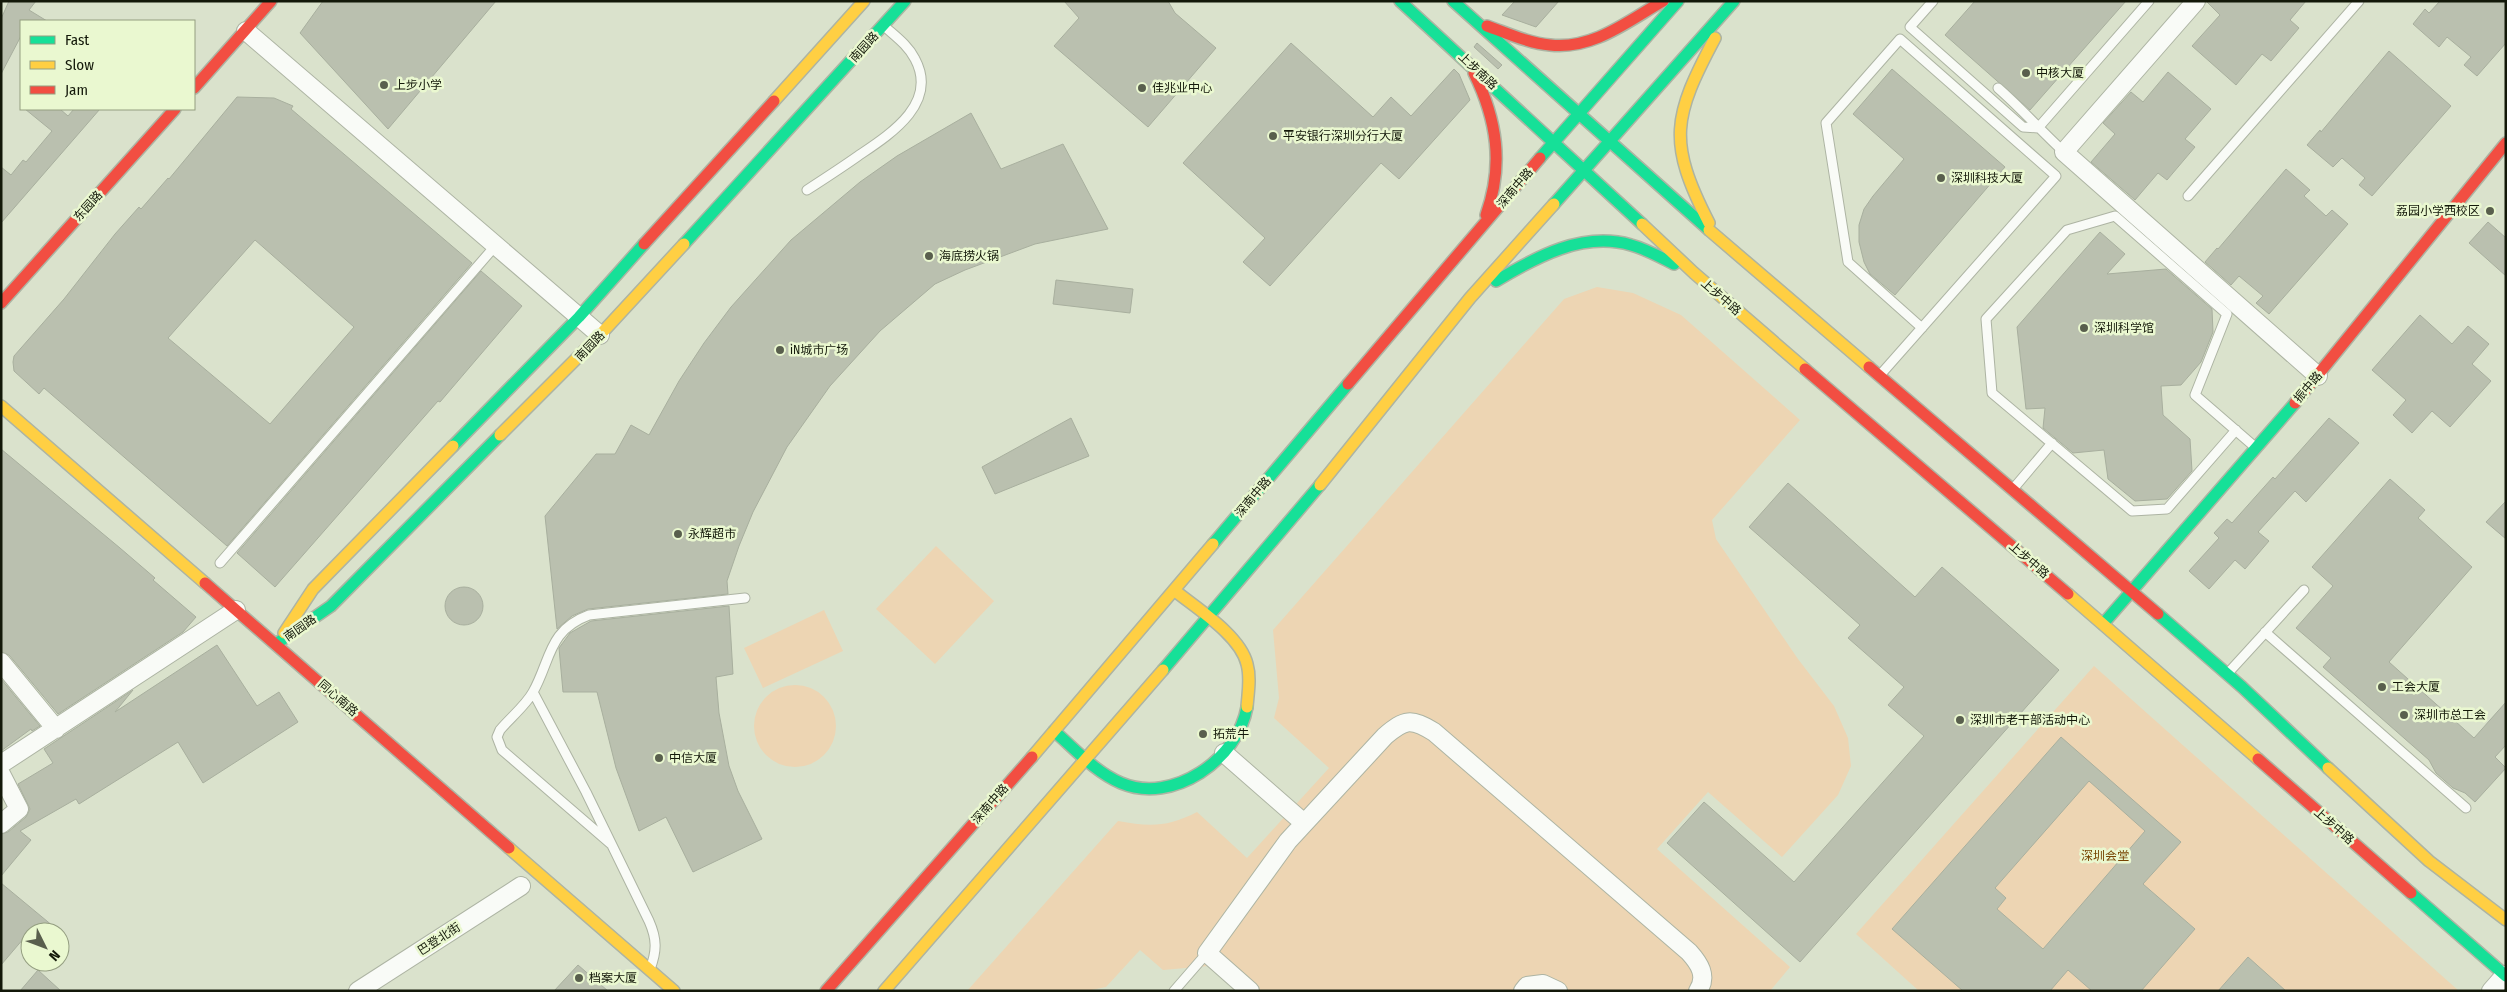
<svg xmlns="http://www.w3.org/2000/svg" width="2507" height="992" font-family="'Fira Sans Condensed','Noto Sans SC',sans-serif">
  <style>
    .green { fill: #edd5b3 }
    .building { fill: #bac0af; stroke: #a8af9e; fill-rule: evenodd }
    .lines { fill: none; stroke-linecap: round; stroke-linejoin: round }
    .lane-casing { stroke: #adb4a3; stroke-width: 11 }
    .street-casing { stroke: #adb4a3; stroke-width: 20 }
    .fast-casing { stroke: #adb4a3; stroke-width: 14 }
    .slow-casing { stroke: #adb4a3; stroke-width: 14 }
    .jam-casing { stroke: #adb4a3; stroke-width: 14 }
    .lane { stroke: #f9fbf7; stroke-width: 9 }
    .street { stroke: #f9fbf7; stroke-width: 18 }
    .fast { stroke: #16e098; stroke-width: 11 }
    .slow { stroke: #ffcf43; stroke-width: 11 }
    .jam { stroke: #f24e42; stroke-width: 11 }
    .poi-dot { fill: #595f4d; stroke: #eaf8d0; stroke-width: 2 }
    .labels { text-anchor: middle; stroke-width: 5; stroke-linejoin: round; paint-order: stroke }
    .street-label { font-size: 12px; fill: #131809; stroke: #eaf8d0 }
    .poi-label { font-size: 12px; fill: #131809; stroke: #eaf8d0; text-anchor: start }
    .park-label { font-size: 12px; fill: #774402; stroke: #eaf8d0 }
  </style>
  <rect width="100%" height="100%" fill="#dae2cc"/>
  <path class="green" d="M1597,287L1633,293L1681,315L1800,420L1712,520L1716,539L1798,659L1834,706L1848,738L1851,766L1838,795L1782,857L1708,792L1657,849L1790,967L1770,991H1237L1208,966L1163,970L1140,950L1106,987L1086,991H967L1118,821C1150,827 1168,827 1197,812L1247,858L1329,768L1274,718L1279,698L1273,630L1564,299Z
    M936,546L994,601L935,664L876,609Z
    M824,610L843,651L763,688L744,648Z
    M2094,666L2459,991H1919L1856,934Z
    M754 726a41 41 0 1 1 82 0a41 41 0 1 1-82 0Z"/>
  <path class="building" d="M9,1H36L29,10L47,21H21V36L1,74V19Z
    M323,1H496L388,129L300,33Z
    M1064,1H1168L1175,13L1216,48L1148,127L1054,46L1079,18Z
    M1515,1H1559L1536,27L1502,15Z
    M1975,1H2126L2030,110L1945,35Z
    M2206,1H2306L2290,20L2299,28L2271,61L2262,54L2236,85L2192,46L2220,15Z
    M2440,1H2506V43L2477,76L2464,65L2471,57L2447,37L2439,47L2413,24L2425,9L2429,13Z
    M1291,43L1373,117L1391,97L1411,116L1454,69L1459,74L1470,100L1399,179L1381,163L1270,286L1243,262L1265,238L1183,163Z
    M1477,43L1502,65L1498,69L1474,47Z
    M2389,51L2451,106L2372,196L2359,185L2365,178L2342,158L2333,167L2307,145L2320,130L2321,132Z
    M1892,69L2005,167L1895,295L1870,274L1864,262L1859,242V225L1864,209L1873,196L1904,159L1853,114Z
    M2168,72L2211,109L2185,139L2195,147L2167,180L2158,173L2135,200L2091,162L2115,134L2103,123L2131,92L2143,102Z
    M237,97L274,98L293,106L291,109L472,263L227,546L44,388L39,394L14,371L13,362L14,356L64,299L115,234L139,207L141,209L168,178L169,179ZM255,240L354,327L270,424L168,338Z
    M25,109H60L68,116L74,109H100L1,223V167L11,175L23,160L26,162L52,131Z
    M971,113L1001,169L1063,144L1108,229L1035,244L965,270L935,284L880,331L830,386L787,447L753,512L739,546L727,581L728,594L588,609L572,616L557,629L545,516L596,454H615L631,425L649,435L679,381L704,343L731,307L791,240L860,182L897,156Z
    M2286,169L2310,190L2304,196L2326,216L2332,210L2348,224L2269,314L2256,303L2263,296L2239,276L2231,285L2205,262L2217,248L2218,249Z
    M2488,222L2506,238V276L2469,243Z
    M2100,232L2125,254L2107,274L2166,269L2212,309L2213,332L2201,362L2181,385L2161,386L2163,415L2190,439L2192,471L2167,499L2135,501L2108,479L2104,450L2073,453L2043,428L2045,408L2026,409L2017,327Z
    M481,271L522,306L440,402L438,401L275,587L237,553Z
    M1056,280L1133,289L1130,313L1053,304Z
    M2420,315L2452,344L2468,326L2489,344L2472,364L2491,381L2450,427L2432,411L2412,433L2393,415L2406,400L2372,370Z
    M1071,418L1089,456L995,494L982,467Z
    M2329,418L2359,443L2306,502L2295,491L2258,532L2269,541L2245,569L2235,560L2209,589L2189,571L2219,538L2214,533L2227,519L2232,523L2273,477L2275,479Z
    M1,449L120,548L155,578L153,580L196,617L183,632L58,714L9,655L1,652Z
    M2390,479L2425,510L2418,518L2472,567L2389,662L2474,738L2506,702V745L2495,757L2506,768L2475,802L2465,793L2453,788L2436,773L2429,760L2323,667L2331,658L2296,628L2333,586L2312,567Z
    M1788,483L1915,597L1942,567L2059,670L1800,962L1667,843L1704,802L1794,882L1924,736L1888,705L1904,687L1848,638L1860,625L1749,527Z
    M2506,501V539L2486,522Z
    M445 606a19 19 0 1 1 38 0a19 19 0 1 1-38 0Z
    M729,606L733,674L716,677L719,713L729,766L738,791L762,839L693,872L666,817L639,831L616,768L597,692H563L559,648L570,633L591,621Z
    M217,645L257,706L279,692L298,722L203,783L178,742L79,804L76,799L20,831L31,840L1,876V834L8,832L26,817L30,809L18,784L53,763L44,749L133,690L115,712Z
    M1,679L40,726L32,731L31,729L1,751Z
    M2061,737L2181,842L2143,884L2195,929L2141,991H2092L2068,970L2050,991H1963L1892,929ZM2089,781L2145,831L2043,949L1997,909L2006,898L1995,888Z
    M1,883L65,936L60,942V932H30V943L24,938L1,965Z
    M2248,957L2286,991H2218Z
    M578,965L608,991H554Z
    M38,970L61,991H20Z"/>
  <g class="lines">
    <g class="lane-casing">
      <path id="lane" d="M1933,1L1910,27L2023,127L2038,128
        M1998,88C2022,109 2041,131 2064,152
        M2038,128L2149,1
        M807,190C824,179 841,168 858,156C889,135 939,104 915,59C908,45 895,36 884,26
        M2188,196L2359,1
        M1881,374L2056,176L1900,39L1826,123L1848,262L1922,328
        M2236,430L2167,509L2132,511L1992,393L1986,319L2067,230L2115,216L2227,314L2195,395L2255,447
        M2013,489L2052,443
        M220,563L496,245
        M2265,632L2466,808
        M2229,672L2304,590
        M533,692L586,792L649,921C657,939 657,951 650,969
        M611,844L502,750L497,737L500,730C510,718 526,705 533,692C551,660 548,630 589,615L745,598
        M1174,991L1207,953"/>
    </g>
    <g class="street-casing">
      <path id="street" d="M2196,1L2064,152L2318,376
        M246,31L600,335
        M1,662L56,729
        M1224,753L1304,823
        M1,764L236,610
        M1,774L19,809L1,824
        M358,991L521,886
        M1250,991L1207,953L1288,841L1385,736C1405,719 1411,718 1434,732L1689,952C1699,963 1708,976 1698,991
        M1523,991L1527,986L1543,984L1558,991
        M2491,991L2505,975"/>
    </g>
    <g class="fast-casing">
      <path id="fast" d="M1400,1L1642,224
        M1453,1L1709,230
        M1540,158L1678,1
        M1554,204L1734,1
        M684,244L905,1
        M1496,281C1536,257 1583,231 1631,245C1646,249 1660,257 1674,264
        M453,446L579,317L644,244
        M1213,544L1348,384
        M2158,614L2242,687L2328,768
        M2103,624L2295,403
        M276,644L331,606L500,435
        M1163,670L1320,485
        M1054,731C1075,749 1095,772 1121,783C1173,805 1238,759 1247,707
        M2411,893L2506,976"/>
    </g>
    <g class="slow-casing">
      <path id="slow" d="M774,101L864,1
        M1709,223C1667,141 1673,117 1715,38
        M1642,224L1694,273L1805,369
        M1709,230L1869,367
        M1,406L205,583
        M500,435L600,335L684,244
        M1320,485L1470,298L1554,204
        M1174,590C1196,608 1240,635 1247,664C1251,678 1248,693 1247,707
        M2068,594L2258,759
        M284,633L313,589L453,446
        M1032,757L1213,544
        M2328,768L2429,861L2506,920
        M509,848L674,991
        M884,991L1163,670"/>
    </g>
    <g class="jam-casing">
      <path id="jam" d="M1487,26C1507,33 1528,43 1550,45C1593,50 1628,21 1663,1
        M1474,73C1497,120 1504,165 1486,215
        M194,88L271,1
        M644,244L774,101
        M1,303L175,109
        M1869,367L2158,614
        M1805,369L2068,594
        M1348,384L1540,158
        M2295,403L2506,143
        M205,583L509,848
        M2258,759L2411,893
        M826,991L1032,757"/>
    </g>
    <use href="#lane" class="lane"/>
    <use href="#street" class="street"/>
    <use href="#fast" class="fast"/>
    <use href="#slow" class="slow"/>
    <use href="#jam" class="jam"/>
  </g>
  <g class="poi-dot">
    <circle cx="2026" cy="73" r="5"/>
    <circle cx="384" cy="85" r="5"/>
    <circle cx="1142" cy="88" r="5"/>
    <circle cx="1273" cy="136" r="5"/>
    <circle cx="1941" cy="178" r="5"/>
    <circle cx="2490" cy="211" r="5"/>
    <circle cx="929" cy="256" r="5"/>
    <circle cx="2084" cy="328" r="5"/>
    <circle cx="780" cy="350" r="5"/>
    <circle cx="678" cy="534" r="5"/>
    <circle cx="2382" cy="687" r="5"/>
    <circle cx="2404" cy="715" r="5"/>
    <circle cx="1960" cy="720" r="5"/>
    <circle cx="1203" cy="734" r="5"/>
    <circle cx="659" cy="758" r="5"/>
    <circle cx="579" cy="978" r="5"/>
  </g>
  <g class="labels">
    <g class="street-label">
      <text transform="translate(864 47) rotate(-48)" y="4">南园路</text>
      <text transform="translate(1478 71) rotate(43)" y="4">上步南路</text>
      <text transform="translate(1515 188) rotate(-50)" y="4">深南中路</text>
      <text transform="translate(88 206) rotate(-48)" y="4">东园路</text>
      <text transform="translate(1721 297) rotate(41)" y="4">上步中路</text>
      <text transform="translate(590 346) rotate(-46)" y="4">南园路</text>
      <text transform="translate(2308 387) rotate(-50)" y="4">振中路</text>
      <text transform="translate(1253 497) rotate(-50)" y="4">深南中路</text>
      <text transform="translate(2029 560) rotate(41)" y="4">上步中路</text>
      <text transform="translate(300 628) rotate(-35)" y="4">南园路</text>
      <text transform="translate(338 698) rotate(41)" y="4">同心南路</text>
      <text transform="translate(990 804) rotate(-49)" y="4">深南中路</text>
      <text transform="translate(2334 826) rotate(41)" y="4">上步中路</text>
      <text transform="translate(439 939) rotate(-33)" y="4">巴登北街</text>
    </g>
    <g class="poi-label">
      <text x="2036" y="77">中核大厦</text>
      <text x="394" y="89">上步小学</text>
      <text x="1152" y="92">佳兆业中心</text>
      <text x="1283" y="140">平安银行深圳分行大厦</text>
      <text x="1951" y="182">深圳科技大厦</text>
      <text x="2480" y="215" text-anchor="end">荔园小学西校区</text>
      <text x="939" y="260">海底捞火锅</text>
      <text x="2094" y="332">深圳科学馆</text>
      <text x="790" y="354">iN城市广场</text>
      <text x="688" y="538">永辉超市</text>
      <text x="2392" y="691">工会大厦</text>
      <text x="2414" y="719">深圳市总工会</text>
      <text x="1970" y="724">深圳市老干部活动中心</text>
      <text x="1213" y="738">拓荒牛</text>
      <text x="669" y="762">中信大厦</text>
      <text x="589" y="982">档案大厦</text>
    </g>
    <g class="park-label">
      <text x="2105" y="860">深圳会堂</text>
    </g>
  </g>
  <rect width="2507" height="992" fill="none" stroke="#131809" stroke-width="5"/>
  <rect x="20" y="20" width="175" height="90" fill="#eaf8d0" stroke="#949e80"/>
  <rect x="30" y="36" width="25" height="8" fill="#16e098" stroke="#949e80"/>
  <text x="65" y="45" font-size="15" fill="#131809">Fast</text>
  <rect x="30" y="61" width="25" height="8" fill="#ffcf43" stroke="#949e80"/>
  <text x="65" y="70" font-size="15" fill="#131809">Slow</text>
  <rect x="30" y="86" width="25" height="8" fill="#f24e42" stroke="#949e80"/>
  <text x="65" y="95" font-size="15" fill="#131809">Jam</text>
  <g transform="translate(45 947) rotate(132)"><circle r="24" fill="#eaf8d0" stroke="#949e80"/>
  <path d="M0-4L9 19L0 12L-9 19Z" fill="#595f4d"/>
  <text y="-8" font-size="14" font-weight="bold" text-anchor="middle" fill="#131809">N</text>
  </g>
</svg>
